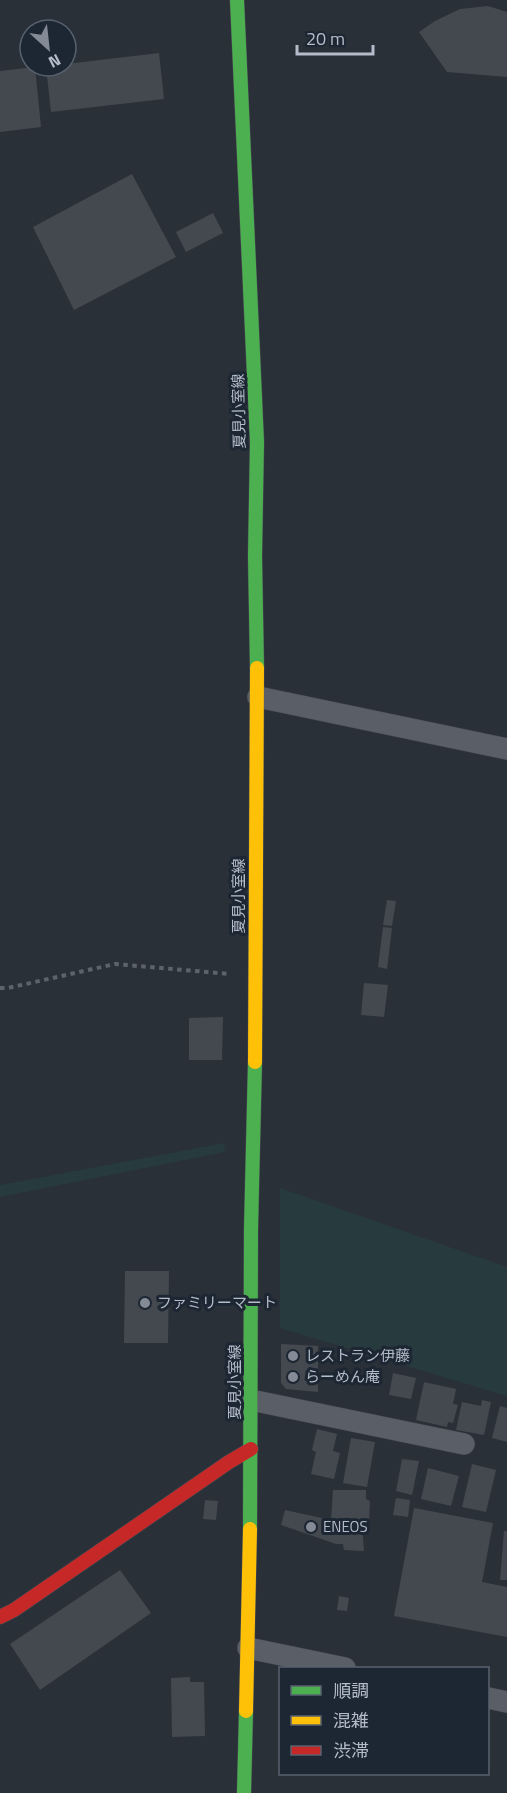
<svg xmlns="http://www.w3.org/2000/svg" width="507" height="1793" font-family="'Titillium Web','Noto Sans JP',sans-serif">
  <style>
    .green { fill: #273a3e }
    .building { fill: #444950 }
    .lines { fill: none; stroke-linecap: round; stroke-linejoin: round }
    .street-casing { stroke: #484c53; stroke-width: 22 }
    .fast-casing { stroke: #484c53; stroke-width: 15 }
    .slow-casing { stroke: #484c53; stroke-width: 15 }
    .jam-casing { stroke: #484c53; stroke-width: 15 }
    .path { stroke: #5d636a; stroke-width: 4; stroke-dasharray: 4.5 4.5; stroke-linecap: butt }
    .street { stroke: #5a5e66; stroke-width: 21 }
    .fast { stroke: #4caf50; stroke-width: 14 }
    .slow { stroke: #ffc107; stroke-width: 14 }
    .jam { stroke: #c62828; stroke-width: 14 }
    .poi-dot { fill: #848b96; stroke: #1d2633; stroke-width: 2 }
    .labels { text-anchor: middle; stroke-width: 6; stroke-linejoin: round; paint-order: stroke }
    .street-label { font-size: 15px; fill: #b4bcc9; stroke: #1d2633 }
    .poi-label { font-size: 15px; fill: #b4bcc9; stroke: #1d2633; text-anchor: start }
  </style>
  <rect width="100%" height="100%" fill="#2a3038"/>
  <path class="green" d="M224,1143L225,1152L0,1197V1185Z
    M280,1188L507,1267V1396L280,1328Z"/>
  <path class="building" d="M488,6L507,12V77L447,72L419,32L435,21L460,9Z
    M159,53L164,99L51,112L46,66H66V64Z
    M35,67L41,127L0,132V71Z
    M132,174L176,257L74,310L33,227Z
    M213,213L223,233L186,252L176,232Z
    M387,900L396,901L392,926L383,925Z
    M383,927L392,928L387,969L378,967Z
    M364,983L388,985L384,1017L361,1015Z
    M223,1017L222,1060H189V1018Z
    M125,1271H169L168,1343H124Z
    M281,1344L318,1346V1392L286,1389L281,1383Z
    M393,1373L416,1378L411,1399L389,1395Z
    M424,1382L456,1389L453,1404L458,1405L453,1423L448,1422L447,1427L416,1420Z
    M482,1400L491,1402L484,1435L456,1430L462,1402L481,1406Z
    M500,1406L507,1408V1442L492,1438Z
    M317,1429L337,1434L333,1451L340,1453L334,1479L311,1474L316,1452L312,1450Z
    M351,1438L375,1442L367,1487L343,1483Z
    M402,1459L419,1461L412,1495L396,1491Z
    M472,1464L496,1470L486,1512L462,1507Z
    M428,1468L459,1476L451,1506L421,1499Z
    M333,1490H366V1499L370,1501L369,1523H362L364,1551L344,1550L343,1544H336L281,1525L285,1510L331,1520Z
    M396,1498L410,1500L408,1517L393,1515Z
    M205,1500L218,1501L216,1520L203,1519Z
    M414,1508L493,1523L482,1582L507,1587V1637L394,1616Z
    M504,1531H507V1580H500Z
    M120,1570L151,1613L40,1690L10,1644Z
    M339,1596L349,1598L347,1611L337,1610Z
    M190,1677V1682H204L205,1736L172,1737L171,1678Z"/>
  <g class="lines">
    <g class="street-casing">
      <path id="street" d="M258,697L507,749
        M251,1400L464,1444
        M248,1648L345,1668
        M488,1698L507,1702"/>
    </g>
    <g class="fast-casing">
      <path id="fast" d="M237,0L257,442L255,556L257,668
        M250,1529L251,1229L255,1062
        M244,1793L246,1711"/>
    </g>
    <g class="slow-casing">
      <path id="slow" d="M255,1062L257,668
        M246,1711L250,1529"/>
    </g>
    <g class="jam-casing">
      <path id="jam" d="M0,1617L14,1610L229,1462L251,1449"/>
    </g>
    <path class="path" d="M0,988H8L115,964L230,974"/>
    <use href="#street" class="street"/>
    <use href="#fast" class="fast"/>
    <use href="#slow" class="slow"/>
    <use href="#jam" class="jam"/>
  </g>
  <g class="poi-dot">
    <circle cx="145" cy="1303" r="6"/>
    <circle cx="293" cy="1356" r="6"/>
    <circle cx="293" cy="1377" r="6"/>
    <circle cx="311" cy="1527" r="6"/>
  </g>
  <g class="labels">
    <g class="street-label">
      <text transform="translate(239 411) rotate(-91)" y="5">夏見小室線</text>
      <text transform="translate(239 896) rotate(-90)" y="5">夏見小室線</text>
      <text transform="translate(235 1382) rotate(-90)" y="5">夏見小室線</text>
    </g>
    <g class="poi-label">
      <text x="157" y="1308">ファミリーマート</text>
      <text x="305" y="1361">レストラン伊藤</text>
      <text x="305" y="1382">らーめん庵</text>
      <text x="323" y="1532">ENEOS</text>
    </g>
  </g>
  <rect x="279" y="1667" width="210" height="108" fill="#1d2633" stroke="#59626f" stroke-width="1.5"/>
  <rect x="291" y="1686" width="30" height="9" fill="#4caf50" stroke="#59626f" stroke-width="1.5"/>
  <text x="333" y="1697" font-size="18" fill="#b4bcc9">順調</text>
  <rect x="291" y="1716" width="30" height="9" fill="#ffc107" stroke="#59626f" stroke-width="1.5"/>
  <text x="333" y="1727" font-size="18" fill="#b4bcc9">混雑</text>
  <rect x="291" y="1746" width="30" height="9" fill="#c62828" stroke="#59626f" stroke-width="1.5"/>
  <text x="333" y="1757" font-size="18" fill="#b4bcc9">渋滞</text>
  <g transform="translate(48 48) rotate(153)"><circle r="28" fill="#1d2633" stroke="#59626f" stroke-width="1.5"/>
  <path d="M0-4.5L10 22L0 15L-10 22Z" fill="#848b96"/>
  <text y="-9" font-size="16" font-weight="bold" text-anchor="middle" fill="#b4bcc9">N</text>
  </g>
  <path d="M297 45v9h76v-9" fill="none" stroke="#b4bcc9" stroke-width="3"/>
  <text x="306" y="45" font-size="18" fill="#b4bcc9" stroke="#1d2633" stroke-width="4.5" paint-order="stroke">20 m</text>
</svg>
